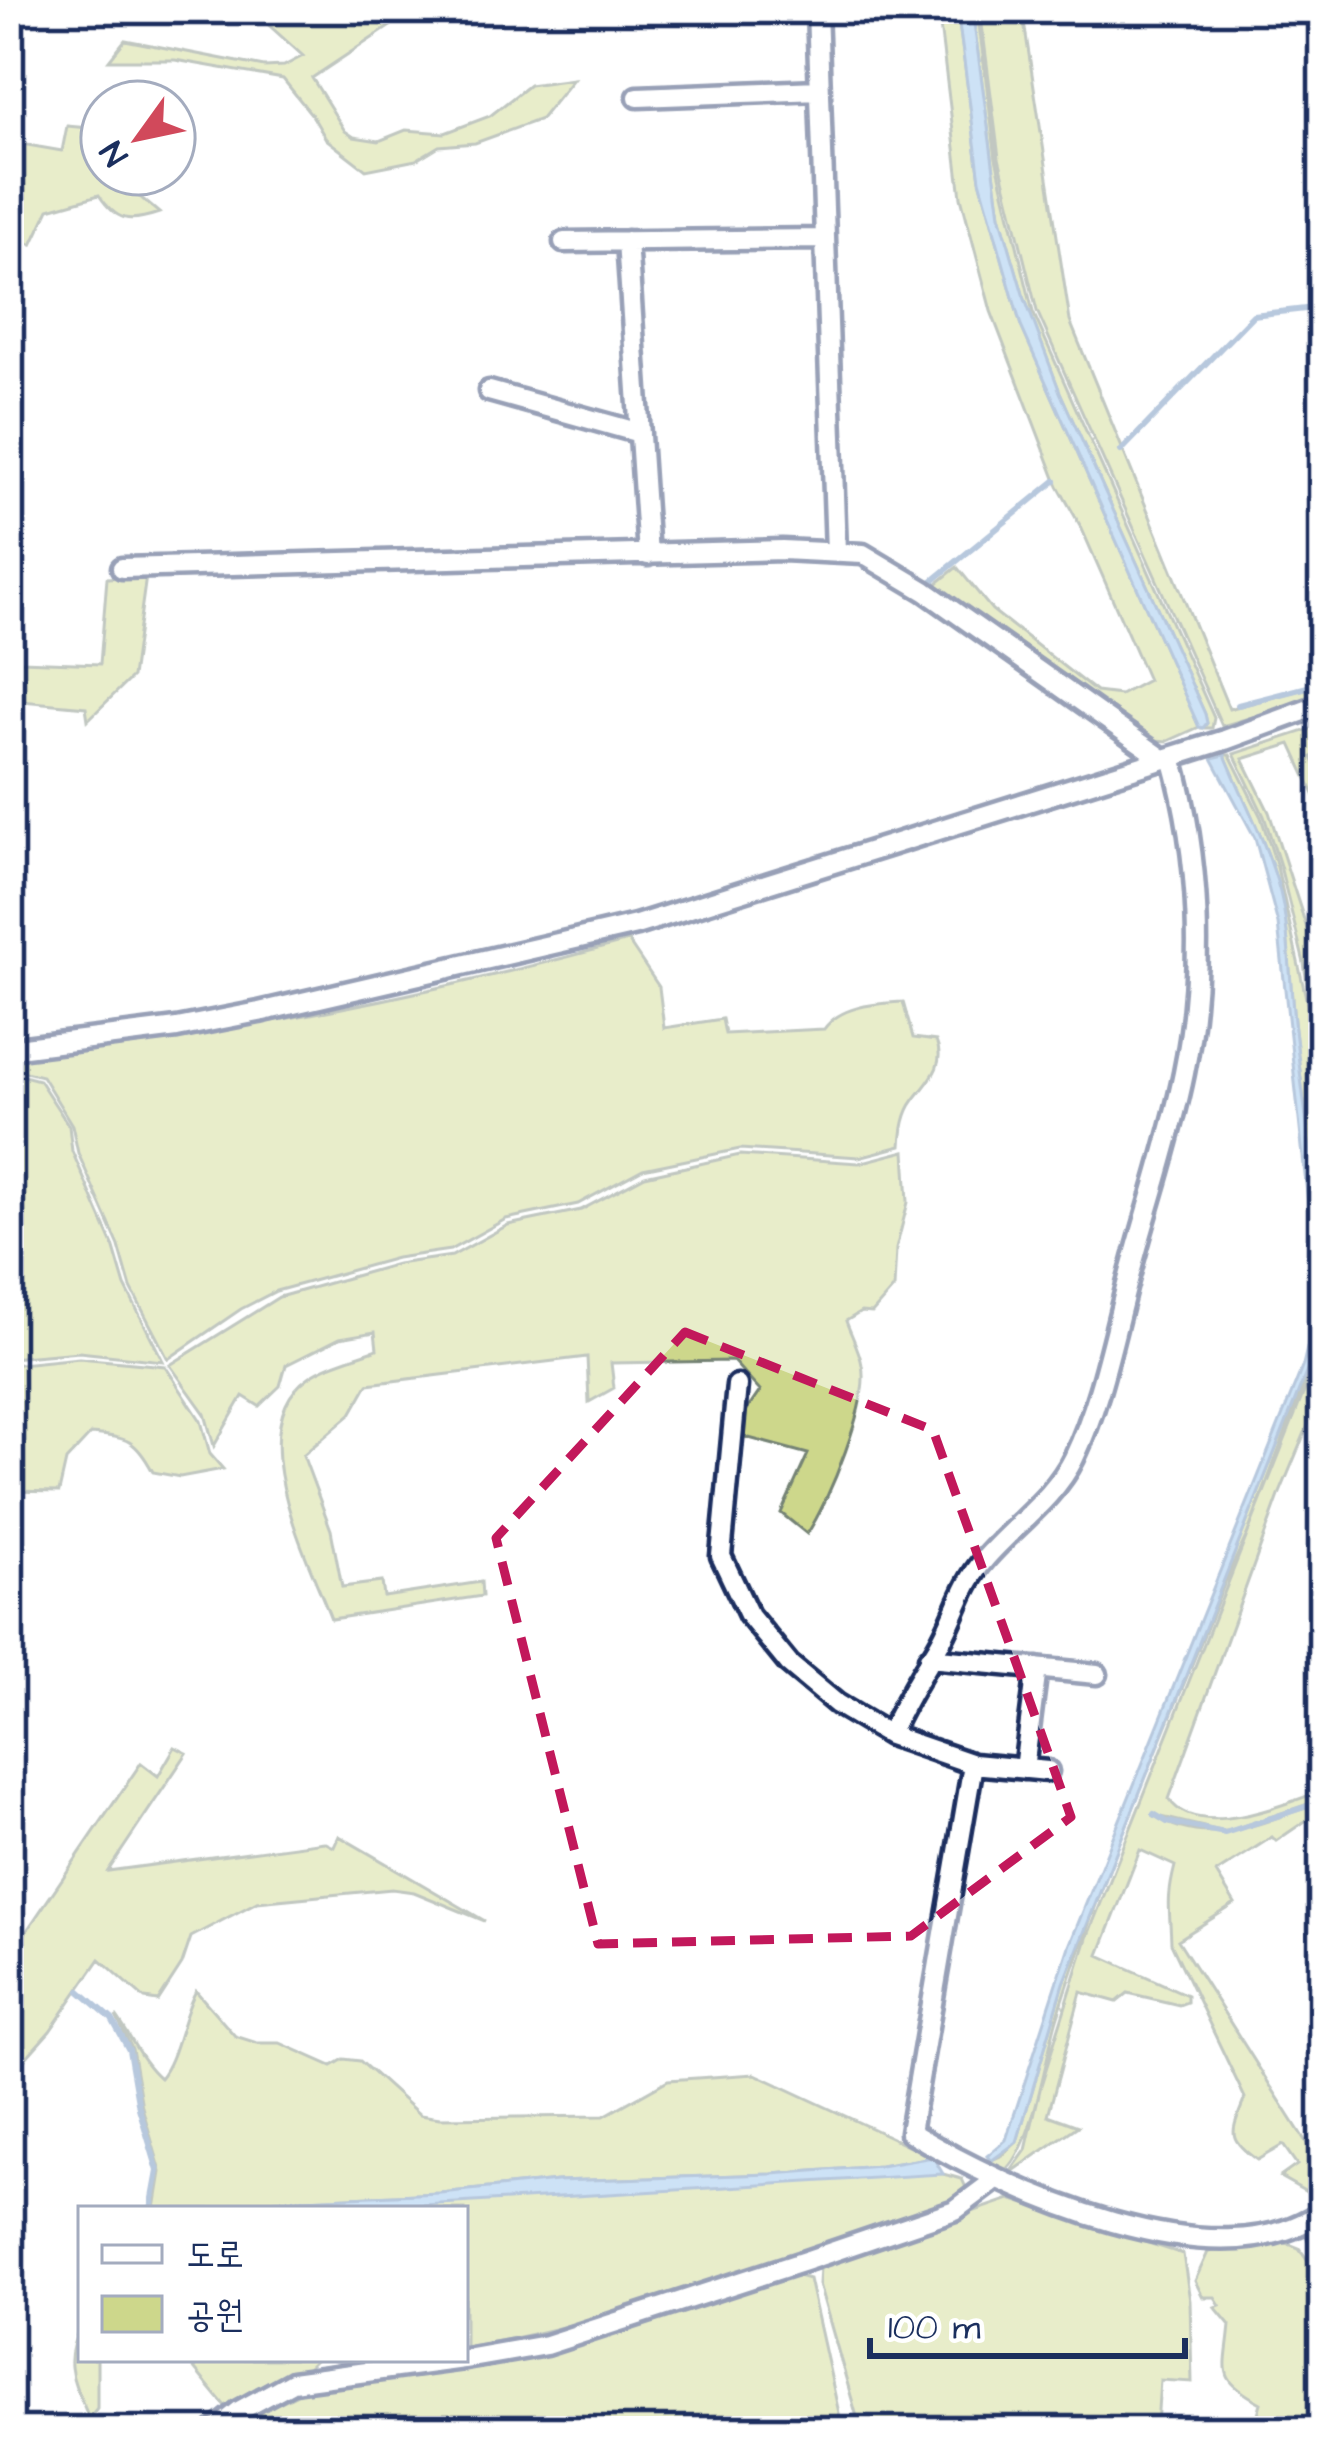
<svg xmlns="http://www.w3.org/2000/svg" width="1332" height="2440" font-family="'Architects Daughter','Poor Story',sans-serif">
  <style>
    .green { fill: #cdd78b; stroke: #748374; stroke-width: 3 }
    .water { fill: #90bfeb; stroke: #6185b3; stroke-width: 3 }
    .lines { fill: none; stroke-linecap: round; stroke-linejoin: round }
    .stream { stroke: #6185b3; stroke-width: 6 }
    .street-casing { stroke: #1b2f5e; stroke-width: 27 }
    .street { stroke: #fff; stroke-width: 18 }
    .marked { fill: none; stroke: #c2185b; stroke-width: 9; stroke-dasharray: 24 15; stroke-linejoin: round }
  </style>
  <rect width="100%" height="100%" fill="#fff"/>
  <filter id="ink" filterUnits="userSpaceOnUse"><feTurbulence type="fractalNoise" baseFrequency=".00833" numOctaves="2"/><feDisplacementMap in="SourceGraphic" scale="24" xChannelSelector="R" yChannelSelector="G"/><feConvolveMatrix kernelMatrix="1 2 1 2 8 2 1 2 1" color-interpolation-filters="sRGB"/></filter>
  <g filter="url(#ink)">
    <path class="green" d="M251,9H416L312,78L345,131L354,137L379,141L406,130L445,133L490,116L529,85L573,79L541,119L475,143L439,146L416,160L366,170L326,139L312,115L283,79L175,60H109L125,40L264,67L284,66L303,56Z
      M938,9H957L980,180L1021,326L1199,727L1168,741L1154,740L936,592V584L957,567L992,610L1096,692L1120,695L1148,680L1081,527L1058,486L991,311L961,197Z
      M972,9H977L996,158L1033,312L1214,718L1212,728H1203L1207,723L1205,714L1060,392L1023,294L1000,215Z
      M980,9H1022L1070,321L1229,709L1323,684V696L1222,726L1037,311L999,158Z
      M67,126L88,128L102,156V174H113L159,213C129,223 117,222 99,195L49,209L32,245L18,238L16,143L62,151Z
      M146,576L132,677L88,720L86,707L10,700L9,632L21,661L100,664L107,578Z
      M1323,725V753L1312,757L1323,783V814L1291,744L1243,759L1269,812L1323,978V1095L1304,963L1280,866L1264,816L1234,754Z
      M1225,755H1230L1261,817L1277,867L1311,1021L1323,1112V1334L1247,1535L1225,1582C1168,1727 1103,1871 1057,2019C1045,2058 1033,2150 1004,2172L985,2163L1003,2155L1017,2142L1064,1983L1308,1368C1332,1264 1307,1136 1295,1030C1289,984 1291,937 1280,892C1267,843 1244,801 1225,755Z
      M628,941L659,987L664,1028L722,1019L725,1034L824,1029C841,1005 875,1004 903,1002L913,1038L936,1041C947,1066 927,1082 914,1100C904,1113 902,1130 901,1146L859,1157L740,1149L643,1169L578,1204L506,1219L450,1250L396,1258L276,1291L241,1309L168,1359L131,1288L119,1246L78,1153L72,1125L42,1076L9,1068V1059C221,1036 422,997 628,941Z
      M9,1072L39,1080L69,1126L72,1151L113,1245L125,1286L163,1361L79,1352L9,1358Z
      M905,1151L908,1202L896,1249L894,1288L872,1313L861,1312L846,1321C851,1335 860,1351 862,1365C870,1401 828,1503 807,1534L781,1513L808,1454L745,1437L738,1423L760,1391L733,1361L611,1363L614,1388L589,1402L587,1357L368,1384L351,1414L303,1455L331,1530L342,1587L382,1582L384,1597L481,1582L482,1596L331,1619C309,1560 238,1427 309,1377C327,1364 356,1357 377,1349L375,1332L340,1338L286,1365L280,1386L259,1406L243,1396L214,1446L205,1414L170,1365L279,1297L397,1264L452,1256L508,1225L581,1210L645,1176L740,1155L859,1163Z
      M1323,1344V1389L1280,1493L1169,1799C1196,1841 1285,1805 1323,1790V1799L1225,1832L1153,1815C1210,1852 1265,1820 1323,1802V1828L1314,1815L1276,1841L1272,1837L1216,1873L1235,1904L1178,1940L1323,2169V2193L1317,2198L1280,2177L1297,2165L1283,2145L1257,2160C1225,2137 1232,2132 1245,2098L1171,1943C1170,1909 1166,1901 1175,1866L1140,1850L1099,1955L1187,1995V2002L1179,2005L1128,1993L1117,2002L1081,1992L1048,2115L1078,2126L1009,2174L1026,2150L1041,2085L1087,1938Z
      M79,1358L165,1366L201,1421L210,1454L223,1469L180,1477L153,1472C135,1438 127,1438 91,1434L66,1461L59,1492L9,1491V1365Z
      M175,1747L187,1753L108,1871L324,1842L334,1847L339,1836L485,1921L414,1892L392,1889L257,1902L191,1937L182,1964L158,2001L145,1999L100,1959L50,2031L9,2077V1994L13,1987L9,1984V1957L141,1763L158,1776Z
      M196,1991L235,2036L257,2043H280L332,2066L344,2059L360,2061L420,2115L440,2118L604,2116L668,2080L755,2074L933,2157L880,2166L772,2174L557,2181L440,2193L281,2200L233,2209H155L161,2172L142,2107L132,2049L116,2016C131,2036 141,2062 160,2078C177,2058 181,2017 196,1991Z
      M904,2173L943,2174L962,2179L967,2190L957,2197C798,2253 632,2320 465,2347V2209H357Z
      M1010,2199L1183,2254L1190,2301L1192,2382L1160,2380L1157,2425L1167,2431H861L819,2284L820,2267L826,2262Z
      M1281,2241L1299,2248L1321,2278L1323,2431H1253L1261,2403C1215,2378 1226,2373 1230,2325L1215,2307L1220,2305L1215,2297H1203L1195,2281L1208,2252Z
      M791,2274L809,2279L843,2431H248L242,2421L308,2389L552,2353Z
      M81,2326V2359H97V2408L89,2418C74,2382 61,2364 81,2326Z
      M186,2359H316L305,2370L264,2384L230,2412Z"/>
    <path class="water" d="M957,9H972L1000,215L1023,294L1060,392L1205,714L1207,723L1203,728L1199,727L1021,326L980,180Z
      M1225,755C1244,801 1267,843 1280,892C1291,937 1289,984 1295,1030C1307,1136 1332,1264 1308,1368L1064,1983L1017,2142L991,2161L987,2156L1006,2140L1069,1946L1303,1365L1310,1335L1313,1250L1278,924L1255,838L1212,758Z
      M933,2157L943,2174L357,2209H233L281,2200L440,2193L557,2181L772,2174L880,2166Z"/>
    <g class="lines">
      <path class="stream" d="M1121,451L1253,315L1323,307
        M930,583L1055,481
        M1238,705L1323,683
        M1154,1814L1167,1822L1225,1833L1323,1801
        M80,1991L112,2019L129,2050L139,2108L158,2171L151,2209"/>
      <g class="street-casing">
        <path id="street" d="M817,9L836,552
          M638,97L819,90
          M627,241L648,555
          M564,242L824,239
          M489,391L640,433
          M122,568L782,550L863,554L925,591L1163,759
          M9,1049L177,1028L259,1012L636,925L1225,740L1323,704
          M737,1385L721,1556L749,1615L789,1664L837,1704L889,1735L973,1764L1048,1771
          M929,1658L1097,1674
          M889,1735C903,1704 919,1677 937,1648C955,1619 961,1586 984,1560C1013,1526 1054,1499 1074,1458C1103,1397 1114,1330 1132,1266C1149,1202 1171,1138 1184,1073C1205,970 1200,857 1172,757
          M973,1764L910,2132C1006,2190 1218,2288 1323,2211
          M1024,1769L1037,1668
          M1313,2219L1323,2246
          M465,2359L546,2345L805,2261L955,2210L995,2180
          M214,2431L239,2411L292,2382L463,2359"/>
      </g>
      <use href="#street" class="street"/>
    </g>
  </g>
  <path d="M0 0H1332V2440H0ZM685,1332L933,1430L1071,1817L911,1936L598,1944L496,1538Z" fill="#fff" fill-opacity=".55" fill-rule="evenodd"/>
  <path class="marked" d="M685,1332L933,1430L1071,1817L911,1936L598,1944L496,1538Z"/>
  <rect width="1332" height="2440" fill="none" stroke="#fff" stroke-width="48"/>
  <rect x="24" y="24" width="1284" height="2392" fill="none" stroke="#1b2f5e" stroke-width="4.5" filter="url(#ink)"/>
  <rect x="78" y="2206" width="390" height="156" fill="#ffffff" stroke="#a4acbf" stroke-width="3"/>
  <rect x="102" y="2245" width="60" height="18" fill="#ffffff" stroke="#a4acbf" stroke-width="3"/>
  <text x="186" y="2266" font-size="36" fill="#1b2f5e">도로</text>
  <rect x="102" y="2296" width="60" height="36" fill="#cdd78b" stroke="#a4acbf" stroke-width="3"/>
  <text x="186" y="2326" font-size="36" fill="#1b2f5e">공원</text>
  <g transform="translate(138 138) rotate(237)"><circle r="57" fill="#ffffff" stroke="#a4acbf" stroke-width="3"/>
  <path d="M0-9L21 45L0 30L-21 45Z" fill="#d1495b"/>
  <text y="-18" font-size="33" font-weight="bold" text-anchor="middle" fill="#1b2f5e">N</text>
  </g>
  <path d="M870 2338v18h315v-18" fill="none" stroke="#1b2f5e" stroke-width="6"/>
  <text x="888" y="2338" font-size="36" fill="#1b2f5e" stroke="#ffffff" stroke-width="9" paint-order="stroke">100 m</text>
</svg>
